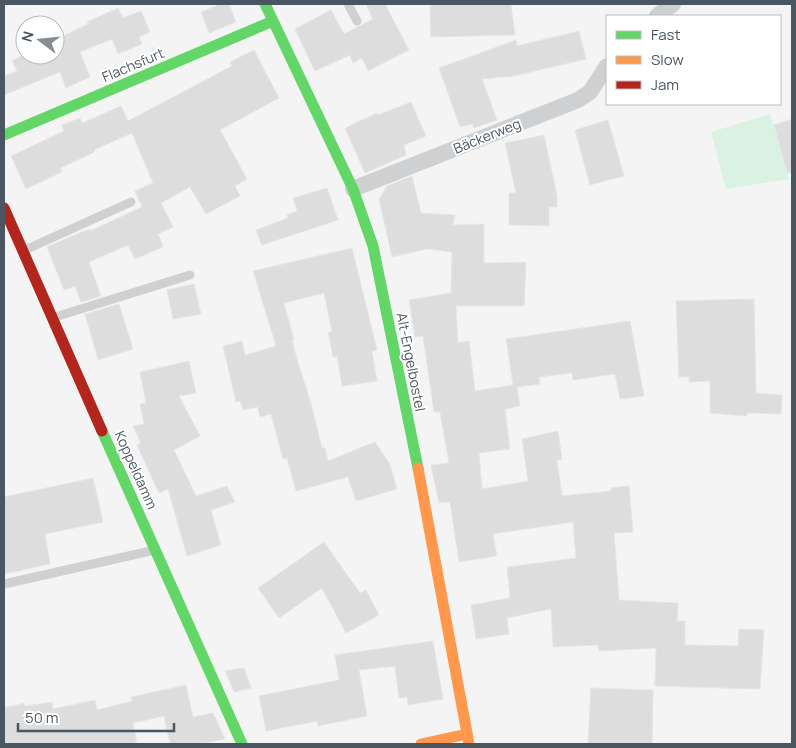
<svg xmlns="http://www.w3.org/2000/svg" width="796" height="748" font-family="Manrope,sans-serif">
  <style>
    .green { fill: #d9f2e3 }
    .building { fill: #ddddde; stroke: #e5e6e7 }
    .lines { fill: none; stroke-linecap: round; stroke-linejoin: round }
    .lane { stroke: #ced0d2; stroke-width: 9 }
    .street { stroke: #ced0d2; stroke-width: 16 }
    .fast { stroke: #63d668; stroke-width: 11 }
    .slow { stroke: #ff974d; stroke-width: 11 }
    .jam { stroke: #b3261e; stroke-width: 11 }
    .labels { text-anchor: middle; stroke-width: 4; stroke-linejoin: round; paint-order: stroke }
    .street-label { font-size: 14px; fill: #4a5661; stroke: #fff }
  </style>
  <rect width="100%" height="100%" fill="#f4f4f4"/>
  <path class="green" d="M770,114L789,179L726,189L711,132Z"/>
  <path class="building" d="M221,4H229L236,22L209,33L201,12Z
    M366,4H385L409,50L368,71L362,58L353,63L350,55L315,71L295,29L331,10L344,34L373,19Z
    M430,4H511L515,35L431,37Z
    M118,8L123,18L141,11L150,32L139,37L142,44L118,54L112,39L80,52L90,77L66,88L60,72L4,95V76L17,71L12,61L25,54L55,55V40L88,24L87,22Z
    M579,31L586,59L514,76L482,79L497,120L474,128L472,124L460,127L439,68L516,40L517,46Z
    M254,50L279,98L220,130L247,179L235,186L240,196L206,214L190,187L161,203L173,227L158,234L163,247L135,259L128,245L89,262L101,296L81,302L75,286L64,290L47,247L89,229L90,231L142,207L135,191L153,183L132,133L94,150L95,152L60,168L62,172L26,189L11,156L64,131L62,125L80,118L82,123L121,106L128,121L232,66L230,62Z
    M411,102L426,136L404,145L406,155L365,173L345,128L377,113L378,115Z
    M792,119V173H787L774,125Z
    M608,120L624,176L590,185L575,130Z
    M544,135L557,196V207H549V226L509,225V193H516L505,143Z
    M412,176L421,213L455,215L453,225L484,224V263L526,262L524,306H456L458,343L469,341L475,391L513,385L506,339L630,321L644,396L620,399L615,374L573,380L572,373L539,377L540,384L517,387L520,406L505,409L510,449L479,453L482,489L528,481L522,439L558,431L562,459L557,460L562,496L611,491V488L629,486L633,532L614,533L619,600L678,603L677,621H685V645L738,646L739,629L764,630L760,689L655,686L656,648L599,651L598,645L553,647L551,609L507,618L509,634L476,639L471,605L510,598L507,567L576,558L573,522L493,534L497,556L459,562L450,502L439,503L431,465L449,463L440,412H434L423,336L415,337L409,300L451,293L452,252L427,249L392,257L379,199L387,186Z
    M327,188L338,220L262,245L256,230L288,218L287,215L297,211L293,198Z
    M352,248L377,350L372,351L377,381L342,386L337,356L333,357L328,332H332L324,293L284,303L294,340H292L298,363L311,403L322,448H325L328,461L375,442L390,464L397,489L356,501L348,477L296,491L287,458L283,459L271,414L260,417L258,407L243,410L240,401L236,402L223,346L242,341L245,355L276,346L253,271Z
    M194,284L201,314L173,319L167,290Z
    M754,299L756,393L782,395L781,414L747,413V416L710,413V381L689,382V377H679L676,301Z
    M119,304L133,349L98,360L85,314Z
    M189,361L196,393L179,396L200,436L174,450L196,496L227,486L235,502L211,510L221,545L187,556L168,489L159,493L137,445L141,443L133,426L144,424L140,404L146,403L140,372Z
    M93,478L103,522L45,534L50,564L4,574V497Z
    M324,542L360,593L366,590L379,615L346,633L322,588L279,618L258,588Z
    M433,641L443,699L408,705L407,697L399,698L395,666L359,670L367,716L318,726L317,721L266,731L259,696L339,680L335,655Z
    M244,668L251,688L234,692L225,671Z
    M186,685L193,717L213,713L225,739L199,744H170L164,716L133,723L137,744H4V708L24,703L25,706L52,702L53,709L95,700L97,710L132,701L131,697Z
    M591,688L653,690L652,744H588Z"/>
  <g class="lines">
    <path class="lane" d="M348,4L357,21
      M25,250L131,202
      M52,318L190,275
      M4,584L155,550"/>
    <path class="street" d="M657,16L673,4
      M353,189L578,100L590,92L607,66"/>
    <path class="fast" d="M265,4L353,189L373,246L418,468
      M4,135L273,21
      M102,431L242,744"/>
    <path class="slow" d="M418,468L469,744
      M421,744L467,734"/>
    <path class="jam" d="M4,208L102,431"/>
  </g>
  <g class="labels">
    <g class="street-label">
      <text transform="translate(133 65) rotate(-23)" y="5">Flachsfurt</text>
      <text transform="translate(487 136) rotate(-22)" y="5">Bäckerweg</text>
      <text transform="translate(411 362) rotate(79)" y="5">Alt-Engelbostel</text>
      <text transform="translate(136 470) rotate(66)" y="5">Koppeldamm</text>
    </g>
  </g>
  <rect width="796" height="748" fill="none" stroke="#4a5661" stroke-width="10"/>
  <rect x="606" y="15" width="175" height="90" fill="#ffffff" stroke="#b7bbc0"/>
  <rect x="616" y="31" width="25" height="8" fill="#63d668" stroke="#b7bbc0"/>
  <text x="651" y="40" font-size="15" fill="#4a5661">Fast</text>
  <rect x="616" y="56" width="25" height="8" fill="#ff974d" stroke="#b7bbc0"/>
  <text x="651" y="65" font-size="15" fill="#4a5661">Slow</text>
  <rect x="616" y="81" width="25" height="8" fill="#b3261e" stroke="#b7bbc0"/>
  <text x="651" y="90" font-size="15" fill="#4a5661">Jam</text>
  <g transform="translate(40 40) rotate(286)"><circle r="24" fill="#ffffff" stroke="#b7bbc0"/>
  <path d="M0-4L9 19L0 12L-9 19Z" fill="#868d94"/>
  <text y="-8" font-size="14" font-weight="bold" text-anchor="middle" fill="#4a5661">N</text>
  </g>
  <path d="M18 723v8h156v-8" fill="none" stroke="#4a5661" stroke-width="2.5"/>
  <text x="25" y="723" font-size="15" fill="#4a5661" stroke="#ffffff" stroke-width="4" paint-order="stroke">50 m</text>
</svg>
